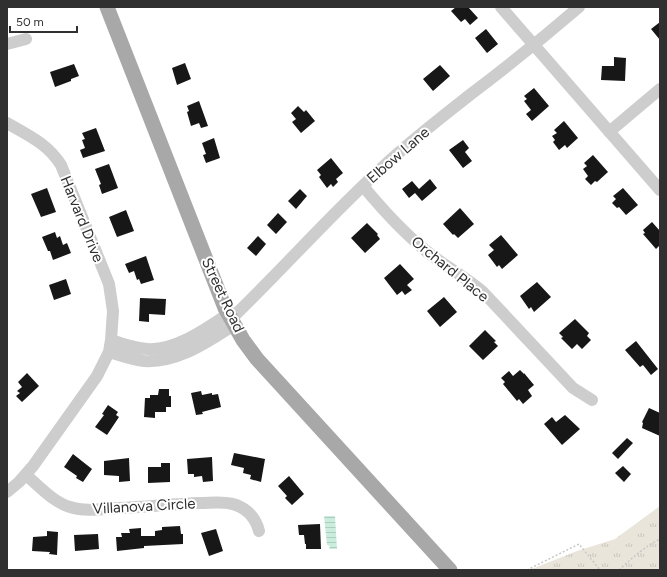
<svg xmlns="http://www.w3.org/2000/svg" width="667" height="577" font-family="Figtree,sans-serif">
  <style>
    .grass { fill: url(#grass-tufts) }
    .water { fill: url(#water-rules) }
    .building { fill: #171717 }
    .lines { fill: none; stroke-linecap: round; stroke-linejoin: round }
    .path { stroke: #c7c7c7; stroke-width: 1.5; stroke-dasharray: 2 2; stroke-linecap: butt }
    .minor { stroke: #cdcdcd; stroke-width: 12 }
    .major { stroke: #a8a8a8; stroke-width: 15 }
    .labels { text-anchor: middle; stroke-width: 4; stroke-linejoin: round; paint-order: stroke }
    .street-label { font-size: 15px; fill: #303030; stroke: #fff }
  </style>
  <defs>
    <pattern id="grass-tufts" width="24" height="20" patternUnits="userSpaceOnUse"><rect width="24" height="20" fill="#eae5db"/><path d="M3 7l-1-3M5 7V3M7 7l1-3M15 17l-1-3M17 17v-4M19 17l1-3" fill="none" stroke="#c9c5bc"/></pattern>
    <pattern id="water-rules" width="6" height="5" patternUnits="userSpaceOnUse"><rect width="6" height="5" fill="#caedde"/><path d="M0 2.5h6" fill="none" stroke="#aeccbf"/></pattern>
  </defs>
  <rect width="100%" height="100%" fill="#fff"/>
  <path class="grass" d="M660,506V570H529L577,551L615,539Z"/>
  <path class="water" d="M324,516H335L337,549H329L330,546L327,545Z"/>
  <path class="building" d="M456,7H468L478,18L470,25L465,19L461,22L451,11Z
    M660,22V40L651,29Z
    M486,29L498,44L487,53L475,38Z
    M614,57L626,58L625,81L601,80L602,66H614Z
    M185,63L191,79L177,85L172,68Z
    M74,64L79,76L71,79V81L55,87L50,72Z
    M440,65L450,76L433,91L423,79Z
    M534,88L549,106L532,121L526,114L531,110L524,101L527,99L524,96Z
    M199,101L208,126L201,128L199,123L191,126L187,112L189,111L187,106Z
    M298,106L304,112L306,110L315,121L301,133L292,122L296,119L291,113Z
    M564,121L578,138L567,148L565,145L559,150L553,142L555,140L552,136L557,133L554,130Z
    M96,128L105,151L83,158L80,150L85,148L82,140L85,139L82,133Z
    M214,138L220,158L206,163L203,155L206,154L202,143Z
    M463,140L469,148L465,152L472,161L463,168L449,150Z
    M593,155L608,172L597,182L595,181L591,185L585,179L588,176L583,169L587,166L584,163Z
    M331,158L343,173L336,179L338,182L333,187L331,184L327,188L319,177L321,175L317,170Z
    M109,164L118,188L102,194L99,185L101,184L95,169Z
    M430,179L437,188L422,201L415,193L409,198L402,189L412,181L419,189Z
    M47,188L56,212L41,217L31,194Z
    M623,188L638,205L626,215L619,207L617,208L612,203L616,199L613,196Z
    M300,189L307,196L296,209L288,201Z
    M460,208L474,224L458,238L454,234L453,235L443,224Z
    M126,210L134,231L117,237L109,217Z
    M278,213L287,222L276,234L267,225Z
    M652,222L660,231V245L656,249L643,234L645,233L643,230Z
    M367,223L378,234L377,235L380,239L365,253L351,238Z
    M55,232L57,238L60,236L63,245L67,243L71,253L53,260L50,251H48L42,237Z
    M501,235L518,255L502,269L499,265L497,267L488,255L494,250L489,245Z
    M258,236L266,244L256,256L247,248Z
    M146,256L154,280L141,284L139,279L137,280L134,271L129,273L125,264Z
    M400,264L414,279L407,285L412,290L405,295L402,291L397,295L384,278Z
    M66,279L71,294L54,300L49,285Z
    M537,282L551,297L534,312L531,307L529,309L520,296Z
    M444,297L457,312L440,327L427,311Z
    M140,298L166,299L165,315L149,314V322L139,321Z
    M575,319L589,333L587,336L591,340L582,349L577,344L572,349L561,338L563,337L559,333Z
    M485,330L496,341L494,342L498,346L483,360L469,346Z
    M636,341L658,369L651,375L643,365L640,367L625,350Z
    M520,370L524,374V373L534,385L528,390L532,396L523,404L519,399L517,401L503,384L505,382L501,378L509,371L513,376Z
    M27,373L39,386L22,402L16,396L20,393L17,391L22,387L18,382Z
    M159,389H169V396H171V407H166V412H155V418L144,417L145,398H150V395H158Z
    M201,391L202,395L212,393V395L218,394L221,407L202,412L203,414L196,415L191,393Z
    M108,405L118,412L116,415L119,417L107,435L95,427L104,415L102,414Z
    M649,408L660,413V436L642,428L643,423L642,422Z
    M565,415L580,429L562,445L544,424L552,417L556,422Z
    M627,438L633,443L618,459L612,453Z
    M234,453L265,459L261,482L250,479L251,475L243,473L244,468L231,465Z
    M73,454L92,469L83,482L76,478L77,476L64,467Z
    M212,457L213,481L203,482L202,476L194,477V474H188L187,459Z
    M129,458L130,481L119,482V476L104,475V461Z
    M161,463H170V482L148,483V467H161Z
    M623,466L631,474L624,482L615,473Z
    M289,476L304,494L292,505L285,498L287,496L278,486Z
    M320,524L321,549H306V544H305L304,535H299L298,525Z
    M180,526L181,534H183V544L144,546V548L117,551L116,537H122L121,533H130L129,529L141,528V536H155V531L162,530V527Z
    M216,529L223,551L209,556L201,533Z
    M47,531L58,532L57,555L49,554L50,552L32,551L33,537L47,536Z
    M98,534L99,549L75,551L74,535Z"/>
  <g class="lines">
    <path class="path" d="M527,570L579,544L600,570
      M619,570C632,558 644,547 660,539"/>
    <path class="minor" d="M501,7L660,190
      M7,44L26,39
      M7,123C28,135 48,144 61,165L109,284L113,311L111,340L109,352L97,376L33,466L19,482L7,492
      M609,132L660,89
      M363,186C382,209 402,231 425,250C444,266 465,276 483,292L573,388L592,400
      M231,319C283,269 331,214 385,165C412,140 442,117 471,94C508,66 544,37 579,7
      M111,340C122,344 135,348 147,349C175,351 206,329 228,314
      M109,352C120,355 132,360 144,361C178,363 207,342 234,325
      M26,475C39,486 53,502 70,507C85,512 102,509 118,508C145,507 173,504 200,503C212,503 225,501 236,505C249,510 256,519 259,531"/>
    <path class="major" d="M107,7L225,308L243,340L257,359L450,570"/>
  </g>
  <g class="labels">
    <g class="street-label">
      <text transform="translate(398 155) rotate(-41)" y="5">Elbow Lane</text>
      <text transform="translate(82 219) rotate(68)" y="5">Harvard Drive</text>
      <text transform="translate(450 269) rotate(39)" y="5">Orchard Place</text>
      <text transform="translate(223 295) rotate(65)" y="5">Street Road</text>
      <text transform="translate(144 506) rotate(-3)" y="5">Villanova Circle</text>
    </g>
  </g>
  <rect width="667" height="577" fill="none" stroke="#303030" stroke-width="16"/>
  <path d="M10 26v6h67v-6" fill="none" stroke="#303030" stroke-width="2"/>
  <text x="16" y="26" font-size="12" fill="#303030" stroke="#ffffff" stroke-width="3" paint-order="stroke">50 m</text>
</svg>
